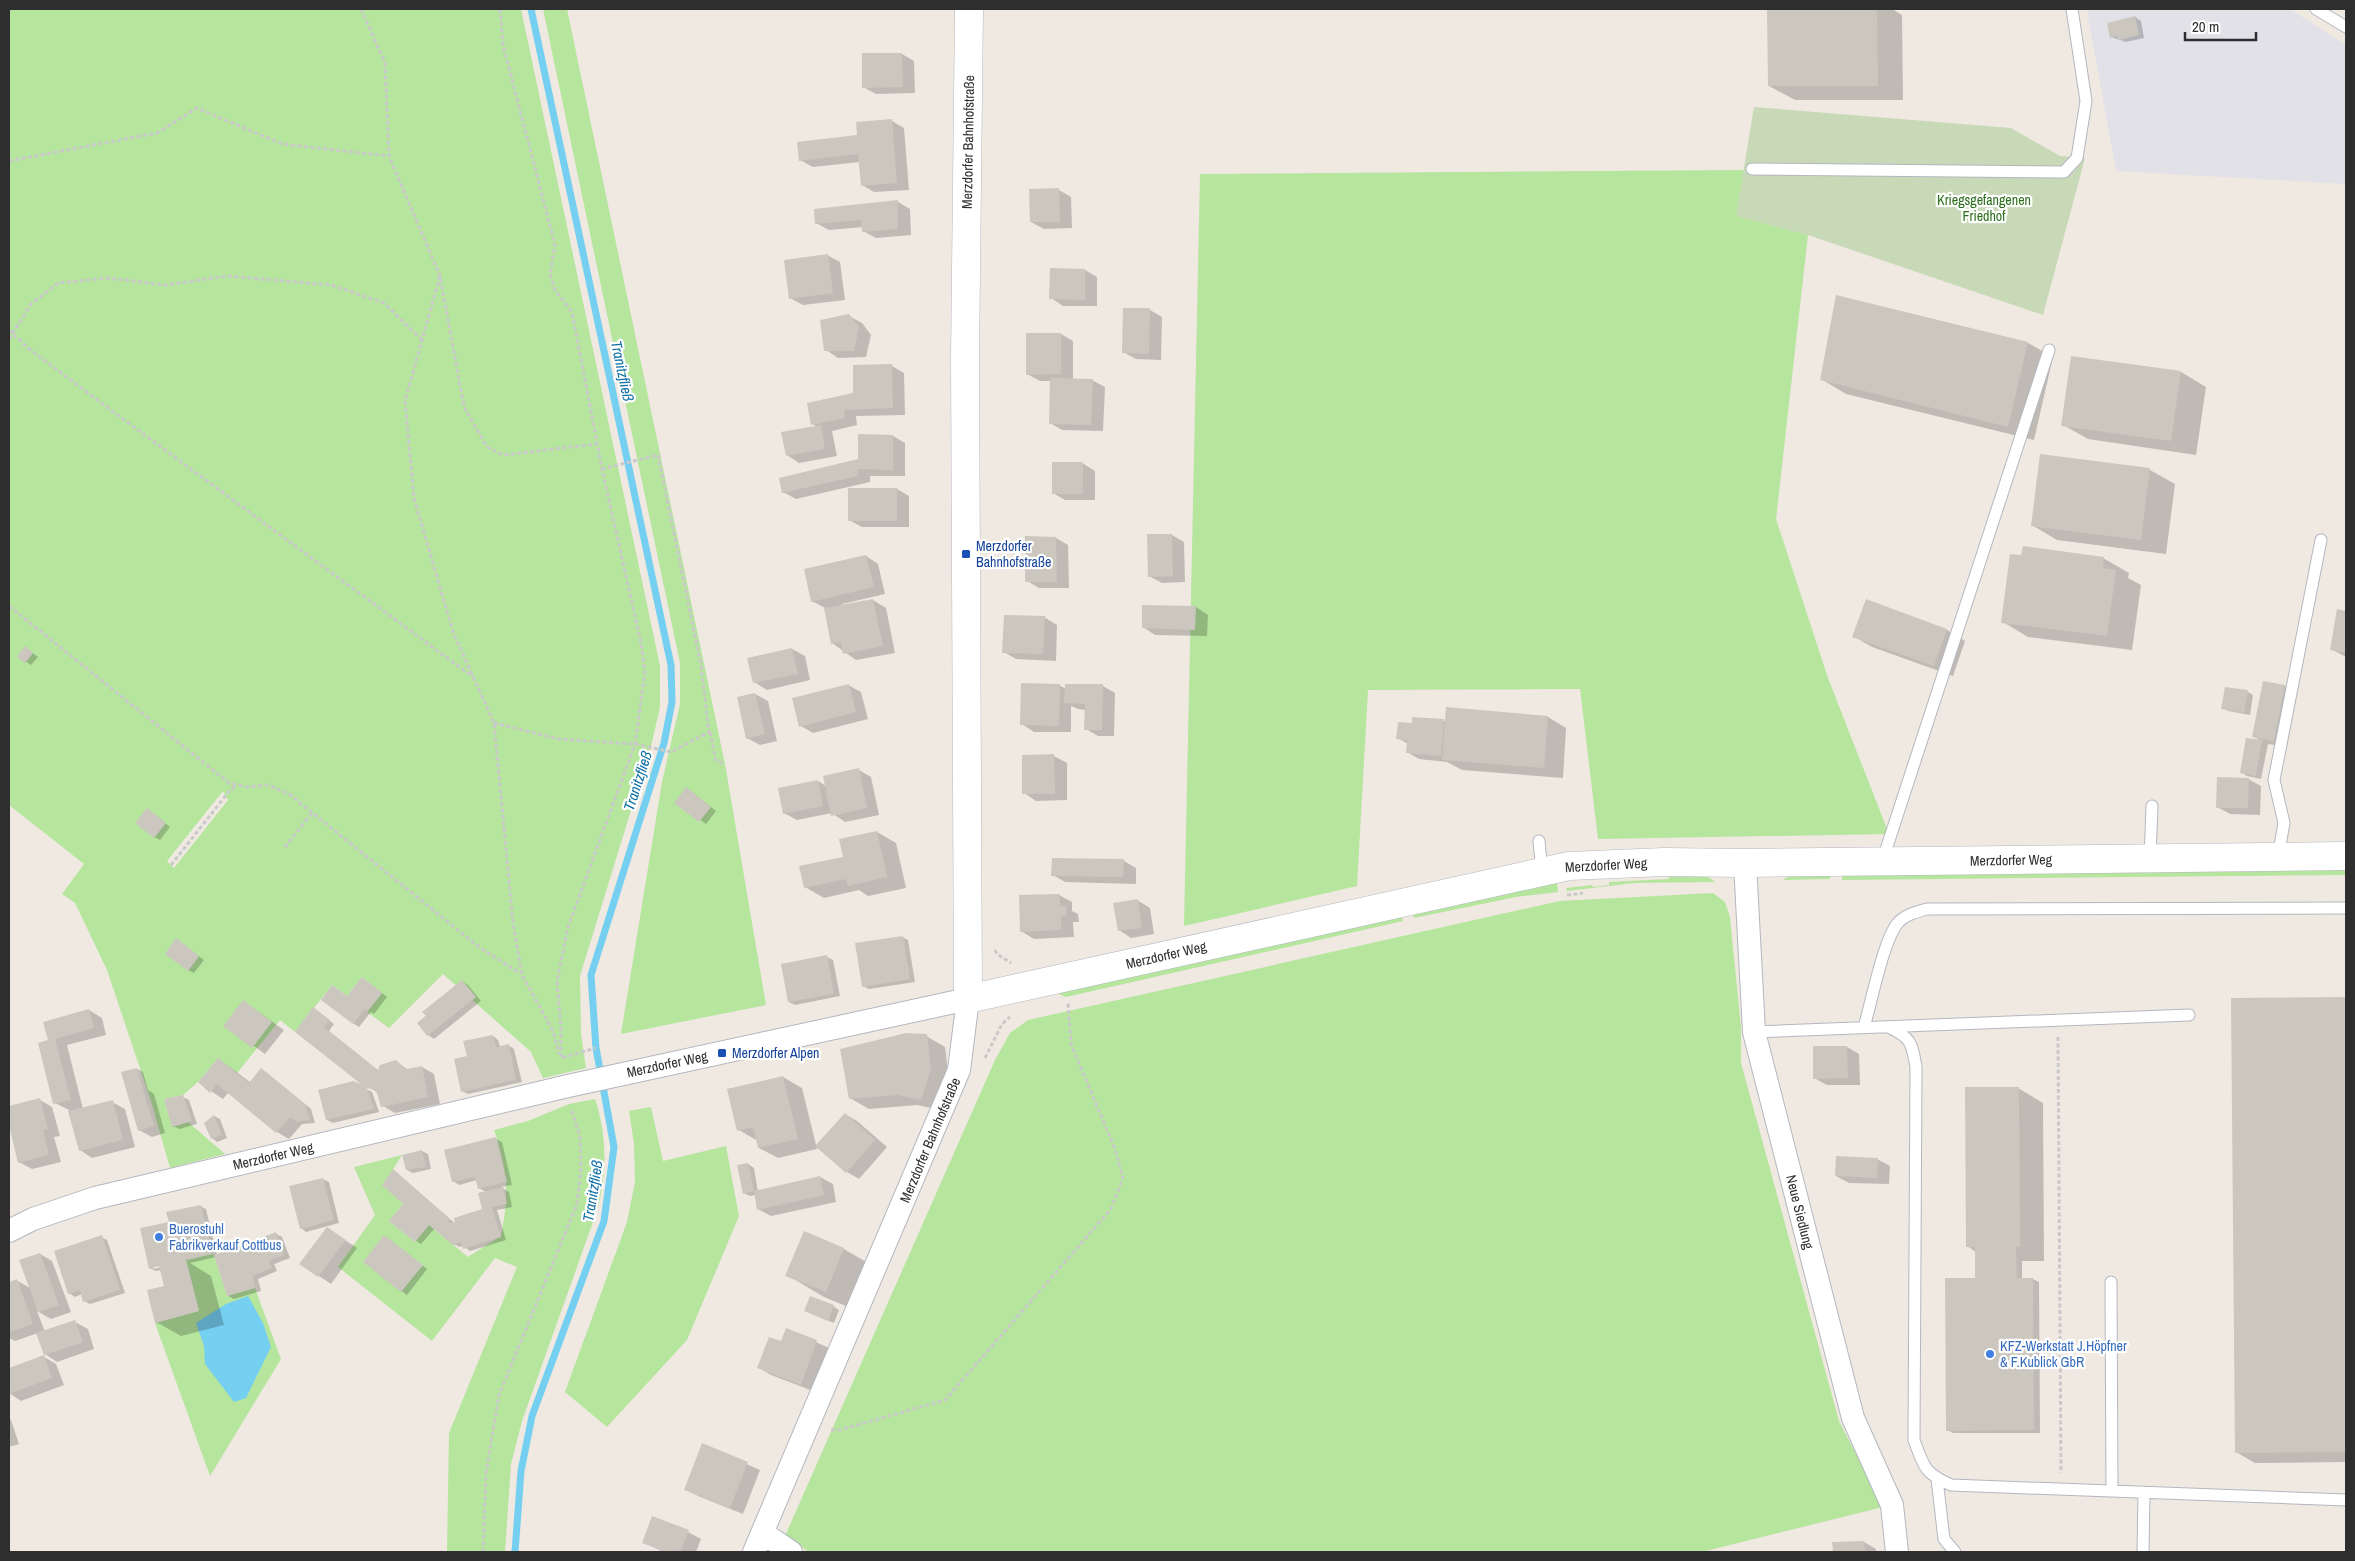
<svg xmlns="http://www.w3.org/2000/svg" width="2355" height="1561" font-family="'Archivo Narrow',sans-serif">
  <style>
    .industrial { fill: #e3e1e8 }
    .green { fill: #b6e59e; fill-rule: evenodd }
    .cemetery { fill: #c8d9b8 }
    .water { fill: #75cff0 }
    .shadow { fill: #0003; fill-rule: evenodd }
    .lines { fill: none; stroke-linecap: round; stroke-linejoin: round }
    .stream { stroke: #75cff0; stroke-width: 7 }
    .building { fill: #cbc7bf }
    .service-casing { stroke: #b4b7c1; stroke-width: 13 }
    .minor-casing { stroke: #b4b7c1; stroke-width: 24 }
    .tertiary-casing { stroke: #b4b7c1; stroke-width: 29 }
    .path { stroke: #c9c9c9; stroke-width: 3; stroke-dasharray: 4 2.5; stroke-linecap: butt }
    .service { stroke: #fff; stroke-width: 11 }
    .minor { stroke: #fff; stroke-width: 22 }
    .tertiary { stroke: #fff; stroke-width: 28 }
    .transit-dot { fill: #1a4fb4; stroke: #fff; stroke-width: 2 }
    .shop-dot { fill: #3f7fe0; stroke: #fff; stroke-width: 2 }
    .labels { text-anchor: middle; stroke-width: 4.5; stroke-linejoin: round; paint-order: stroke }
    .street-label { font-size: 14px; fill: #2e2e2e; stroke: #fff }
    .park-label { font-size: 14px; fill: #2c6e1b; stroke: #fff }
    .transit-label { font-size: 14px; fill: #164399; stroke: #fff; text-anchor: start }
    .shop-label { font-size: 14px; fill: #366cbe; stroke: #fff; text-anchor: start }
    .water-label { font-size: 15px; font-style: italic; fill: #0d6fa3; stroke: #fff }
  </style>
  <rect width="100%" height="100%" fill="#efe9e1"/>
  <path class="industrial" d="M2095,9H2290L2346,45V184L2116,171L2087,11Z"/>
  <path class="green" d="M9,9H521L660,666V707L652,742L580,976L581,1034L586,1068L543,1078L531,1052L443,974L389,1028L367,1012L382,993L362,977L347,996L332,985L295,1032L280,1020L237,1073L218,1058L198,1082L183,1095L164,1099L172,1126L188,1122L225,1154L170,1168L151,1101L107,970L75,903L62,894L84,864L9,805ZM223,791L228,800L174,868L167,861Z
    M543,9H567L725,764L766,1005L621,1034L662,782L680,704V663Z
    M1744,170L1737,216L1808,235L1776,519L1828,678L1889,834L1598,839L1580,689L1368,690L1357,886L1184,926L1200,174Z
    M2346,865V875L1842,880V870Z
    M1830,870V879L1783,880L1789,876Z
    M1668,873C1684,873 1703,870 1715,882L1634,883L1567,891L1566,888L1592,885L1593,887L1609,885V882L1669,879Z
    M1557,883L1558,892L1516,897L1414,918L1413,914L1511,891Z
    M1713,893L1725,902L1730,917L1741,1027V1063L1839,1421L1883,1507L1702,1552H809L785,1536L995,1060L1010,1033L1028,1020L1560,901Z
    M1398,915L1402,917L1403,921L1066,997L1059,994L1058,991Z
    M595,1099C607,1135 607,1171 598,1208L522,1421L511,1464L505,1552H447L449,1433L517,1267L495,1258L432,1341L338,1267L375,1215L354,1167L402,1155L383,1185L403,1204L389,1221L415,1242L429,1225L468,1257L501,1236C509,1195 508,1171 494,1130L528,1121L569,1104Z
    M651,1107L663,1161L726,1146L739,1216L687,1340L607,1427L565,1392L627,1222L635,1182L634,1144L629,1111Z
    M212,1254L214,1255L227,1296L255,1288L281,1359L210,1476L155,1323L199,1311L186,1260Z"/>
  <path class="cemetery" d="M1754,107L2011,128L2060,156L2085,158L2043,315L1808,235L1736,216Z"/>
  <path class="water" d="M248,1296L263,1323L271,1347L246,1398L234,1402L205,1364L204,1346L196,1323L226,1304Z"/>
  <path class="shadow" d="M1769,9H1892L1902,15L1903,100H1795L1769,86Z
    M2135,17L2141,21L2144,38L2126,42L2111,37Z
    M902,54L914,61L915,93L876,94L863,87Z
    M892,121L904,128L909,190L874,192L862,185L860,162L813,167L800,160Z
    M1059,190L1071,197L1072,228L1044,229L1031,222Z
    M898,202L910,209L911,235L876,238L863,231V227L829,230L816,223Z
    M827,255L840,262L845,300L803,305L790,298Z
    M1051,270H1085L1097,277V306H1063L1051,298Z
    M1150,310L1162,317L1161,360L1136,359L1123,352Z
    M849,316L862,323L871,335L866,357L838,358L826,350Z
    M1061,334L1073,341V379L1092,380L1105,387L1103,431L1062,430L1050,423L1051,381H1040L1027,374Z
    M2028,343L2053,357L2034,440L1846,394L1821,379Z
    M854,366H892L904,373L905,415L856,416L857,425L832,431L837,456L799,463L787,455L817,427L813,424L854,394Z
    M2181,372L2206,387L2196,455L2088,439L2063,425Z
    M893,436L905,443V476H870V482L796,499L783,492L859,460Z
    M2041,455L2150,470L2175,484L2166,554L2057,540L2032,525Z
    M1082,463L1095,471V500H1065L1053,493Z
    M897,489L909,496V527H862L849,520Z
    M1172,535L1184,542L1185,582L1162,583L1149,576Z
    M1056,538L1068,545L1069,588H1039L1027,581Z
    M866,556L878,564L885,594L842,604L843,606L873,600L886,608L895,653L856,660L832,643L825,608L812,601Z
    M2103,558L2129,573L2128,578L2141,585L2132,650L2028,637L2003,622Z
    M1196,607L1208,615L1207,636L1155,635L1143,627Z
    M2338,611L2346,612V657L2331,649Z
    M1044,617L1057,625L1056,661L1016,659L1004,652Z
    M1947,630L1965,641L1953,676L1872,647L1853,636Z
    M26,648L38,657L31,665L19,657Z
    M792,649L805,656L810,680L767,690L754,682Z
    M848,685L861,692L868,719L813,733L801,726Z
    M1059,685L1066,689L1103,686L1115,693L1114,736H1098L1086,729V710L1078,709L1071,706V732H1034L1022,724Z
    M2284,686L2297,693L2287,747L2268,744L2261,779L2247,776L2241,772L2247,739L2263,742L2253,736Z
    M2248,692L2253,695L2250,715L2228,711L2223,708Z
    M755,694L768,701L777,741L760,745L747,738Z
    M1548,717L1566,728L1563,778L1462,770L1447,762L1419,759L1407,752L1408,744L1398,738L1413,724L1444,721Z
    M1023,756H1054L1067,763V800L1036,801L1024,793Z
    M859,770L871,777L879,815L845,822L832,813L797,820L784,813L818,781L826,786Z
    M2248,779L2261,786L2260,815L2230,814L2217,807Z
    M692,792L716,811L706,824L676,802Z
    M153,813L170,827L160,840L154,837Z
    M877,832L896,843L906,888L868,896L859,890L824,898L805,887Z
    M1124,861L1136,868V884L1065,882L1053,875Z
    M1059,895L1072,902V911L1078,914L1079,922H1073L1074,937L1034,939L1021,931Z
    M1137,900L1150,908L1154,934L1131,938L1119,930Z
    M902,937L908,940L915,982L869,989L863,986Z
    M177,940L204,960L194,973L188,970Z
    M827,957L833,960L840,996L795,1005L789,1002Z
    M368,982L387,997L374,1014L371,1012L359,1027L353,1023L348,997Z
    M463,982L468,985L481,1001L434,1039L428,1035L418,1023Z
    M2233,999H2346V1462L2255,1463L2236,1452Z
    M243,1001L284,1030L265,1054L225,1025Z
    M314,1009L334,1024L329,1031L379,1071L396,1062L409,1070L422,1067L434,1074L440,1104L395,1113L383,1106L378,1093L296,1032Z
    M89,1010L102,1018L106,1035L67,1045L83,1109L112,1102L125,1109L135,1147L92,1158L80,1150L69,1110L55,1103L50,1041Z
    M493,1036L498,1040L500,1047L508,1045L514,1049L522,1082L468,1094L462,1091Z
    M926,1036L945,1047L949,1081L940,1110L917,1105L869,1109L850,1098Z
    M1847,1047L1859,1054L1860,1085H1827L1814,1078Z
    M219,1059L250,1082L261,1069L267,1073L311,1109L315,1123L302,1124L289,1139L277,1132L229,1092L223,1099L211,1091Z
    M137,1069L143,1072L148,1090L154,1094L165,1133L152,1137L139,1130L123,1073Z
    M783,1077L802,1088L817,1149L778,1158L759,1148L758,1141L739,1130Z
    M353,1083L372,1092L379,1112L333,1123L327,1120Z
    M2018,1088L2043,1103L2044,1261H2022V1279H2033L2039,1282L2040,1433H1953L1947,1430L1976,1279V1252L1967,1246Z
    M183,1097L189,1100L197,1124L179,1129L173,1126Z
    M40,1100L52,1107L60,1136L54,1137L61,1162L32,1169L19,1162L9,1120V1108Z
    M845,1114L857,1121L887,1147L859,1179L847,1172Z
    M214,1116L220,1119L227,1138L217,1142L212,1138Z
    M496,1139L502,1142L512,1185L501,1187L509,1192L512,1207L497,1210L506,1240L470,1251L463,1246L460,1247L453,1244L435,1228L421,1244L416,1241L394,1171L457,1225L483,1210L486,1192L479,1188L477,1180L459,1185L453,1181Z
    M422,1151L428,1154L431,1169L413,1173L407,1170Z
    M1877,1159L1890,1166L1889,1184L1849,1183L1836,1176Z
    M748,1164L754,1168L758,1192L820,1177L833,1184L836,1202L771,1216L758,1209L756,1195L750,1196L744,1193Z
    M323,1179L329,1182L339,1223L306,1232L301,1228Z
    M200,1206L206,1209L217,1255L276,1234L282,1237L290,1258L274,1264L277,1271L258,1279L261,1291L234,1299L228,1296L216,1257L190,1263L211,1276L224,1325L181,1336L156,1322L165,1287L161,1270L155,1271L150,1268L170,1223ZM171,1265L153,1269V1266Z
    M327,1228L357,1248L331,1284L301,1264Z
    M101,1237L107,1240L125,1293L90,1304L84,1301L82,1294L75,1297L69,1293Z
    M390,1240L427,1269L407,1295L365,1262Z
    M844,1249L880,1270L863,1313L824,1297L787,1275Z
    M40,1254L52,1261L71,1312L51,1319L37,1311L45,1332L75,1322L88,1329L94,1349L57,1362L45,1354L38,1333L15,1341L9,1338V1283L16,1280L30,1288Z
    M833,1306L839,1310L834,1323L806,1311Z
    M787,1329L829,1348L813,1391L771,1375L758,1367L782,1343Z
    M44,1357L56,1364L64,1385L21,1401L9,1393V1369Z
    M9,1418L11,1420L19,1444L9,1447Z
    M703,1445L760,1470L743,1514L698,1496L686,1489Z
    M688,1532L701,1539L696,1552H663L644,1542Z
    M1864,1542L1876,1549V1552H1834V1544Z"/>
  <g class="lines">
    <path class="stream" d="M515,1552L521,1471L532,1416L604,1221L614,1147L596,1048L591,975L664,743L672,702L671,665L531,9"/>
  </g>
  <path class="building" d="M1767,9H1877L1878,86H1768Z
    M2135,16L2139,35L2119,40L2117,36L2110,38L2107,23Z
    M862,53H902L903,87L862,88Z
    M892,119L897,183L861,186L858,154L799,161L797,142L857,135L856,122Z
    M1059,188L1060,222H1030L1029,189Z
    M898,200V229L862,232L861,220L815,224L814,209Z
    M828,254L833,293L789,299L784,260Z
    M1050,268L1085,269V300L1049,299Z
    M1836,295L2028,342L2008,427L1820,380Z
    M1123,308H1150L1149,354L1122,353Z
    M849,314L859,327L854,351H824L820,320Z
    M1026,333H1061V374L1026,375Z
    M2071,356L2181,371L2171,441L2061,426Z
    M892,364L893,408L844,410L845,418L811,425L807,403L853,393V365Z
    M1050,378L1093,379L1091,425L1049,424Z
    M821,425L825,449L786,456L781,432Z
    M858,434L893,435V470L858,469V476L782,493L779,478L858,459Z
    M2040,454L2150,468L2141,540L2031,526Z
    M1052,462H1083V494H1052Z
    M848,488H897V521H848Z
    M1147,534H1172L1173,576L1148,577Z
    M1025,536L1056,537L1057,582H1025Z
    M2023,546L2104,557L2103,568L2116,570L2107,636L2001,623L2010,554L2021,555Z
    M866,555L874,587L811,602L804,569Z
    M873,599L883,646L843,654L841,642L831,644L824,608Z
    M1866,599L1947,629L1934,666L1852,637Z
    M1142,605L1196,606L1195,630L1142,628Z
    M2337,609L2346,611V653L2330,650Z
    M1004,615L1045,616L1043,654L1002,653Z
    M25,646L33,653L25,663L17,657Z
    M792,648L798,674L753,683L747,658Z
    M2263,681L2285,685L2274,741L2252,737Z
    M1021,683L1060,684L1059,726L1020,725Z
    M849,684L856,712L799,727L792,698Z
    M1065,684H1103L1102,730H1084L1085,704L1064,703Z
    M2225,687L2248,690L2244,713L2221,709Z
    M755,693L765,734L746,739L737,697Z
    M1446,707L1548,716L1544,768L1442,760Z
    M1412,717L1444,719L1441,756L1406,753L1407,740L1396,739L1398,722L1412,723Z
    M2246,738L2262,740L2256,776L2240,773Z
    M1054,754L1055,794H1022V755Z
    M859,768L867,808L831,816L823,776Z
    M2217,777L2249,778L2248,808H2216Z
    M818,780L823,806L783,814L778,788Z
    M686,787L711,807L699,822L674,803Z
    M147,808L166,823L154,838L135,823Z
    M877,831L887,877L848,886L846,879L804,888L799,866L843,857L839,839Z
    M1052,858L1124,859L1123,877L1051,876Z
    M1060,894V906H1066L1067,915L1061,916V930L1020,932L1019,895Z
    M1138,899L1142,928L1118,931L1113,903Z
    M903,936L910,979L862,987L855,943Z
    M176,938L199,956L188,971L165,954Z
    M827,955L834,994L788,1002L781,964Z
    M362,977L382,993L367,1012L365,1009L353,1024L321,1000L332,985L347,996Z
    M462,980L476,997L427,1036L417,1023L426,1016L422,1012Z
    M2346,997V1452L2235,1453L2231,998Z
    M243,1000L272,1022L252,1048L223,1026Z
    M313,1007L330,1020L324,1027L378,1071L380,1065L396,1060L406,1069L422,1066L428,1097L381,1107L376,1090L367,1088L374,1109L326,1120L318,1090L353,1081L361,1084L295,1032Z
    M89,1009L94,1028L55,1039L71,1100L53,1104L38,1043L48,1040L43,1022Z
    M906,1033L927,1034L931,1069L921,1100L897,1095L849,1099L840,1049Z
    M493,1035L496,1047L509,1044L516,1080L461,1092L454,1059L467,1056L463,1041Z
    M1813,1046H1847L1848,1078L1813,1079Z
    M218,1058L249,1083L261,1068L305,1104L310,1120L297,1122L290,1117L276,1133L217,1084L210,1093L198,1082Z
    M137,1068L154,1126L138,1131L121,1072Z
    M783,1076L798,1139L758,1148L753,1127L737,1131L727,1089Z
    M1965,1087H2019L2020,1247H2016L2017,1278H2033L2034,1430L1946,1431L1945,1278H1975V1247H1966Z
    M183,1095L192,1121L172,1127L164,1099Z
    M40,1098L48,1129L43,1130L49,1155L18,1163L9,1125V1106Z
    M113,1100L123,1140L79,1151L68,1111Z
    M845,1113L875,1140L846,1173L815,1146Z
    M214,1115L222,1135L211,1139L204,1123Z
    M496,1137L507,1182L478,1189L475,1177L452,1182L444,1150Z
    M422,1150L426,1167L406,1170L402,1155Z
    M1836,1156L1878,1158L1877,1178L1835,1176Z
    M748,1163L754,1191L743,1194L737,1165Z
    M393,1169L450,1219L448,1222L455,1223L454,1218L482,1209L478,1193L503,1187L507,1204L492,1207L501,1237L463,1249L461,1242L453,1245L429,1225L415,1242L389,1221L403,1204L382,1185Z
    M820,1176L824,1195L757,1210L754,1191Z
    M323,1178L334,1220L300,1229L289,1186Z
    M201,1205L212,1254L186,1260L199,1311L155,1323L147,1290L164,1286L159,1266L149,1269L140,1228L169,1222L166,1212Z
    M327,1227L346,1240L318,1277L299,1264Z
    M804,1231L844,1248L826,1292L785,1276Z
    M276,1232L284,1255L269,1261L272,1268L253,1276L255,1288L227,1296L214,1255Z
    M102,1235L120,1290L83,1302L80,1290L68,1294L54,1251Z
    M384,1235L423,1265L401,1292L363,1262Z
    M40,1253L59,1305L38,1312L19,1260Z
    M17,1279L33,1324L9,1332V1282Z
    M810,1296L834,1305L828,1321L804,1311Z
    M75,1320L83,1342L44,1355L52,1378L9,1394V1368L44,1355L36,1333Z
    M786,1328L817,1340L801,1385L757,1368L769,1337L781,1341Z
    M702,1443L748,1462L730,1508L684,1490Z
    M652,1516L689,1530L681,1550L666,1552L642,1543Z
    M1864,1541L1865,1552H1833L1832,1542Z"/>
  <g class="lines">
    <g class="service-casing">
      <path id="service" d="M2316,9L2346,27
        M1752,169L2064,172L2077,158L2086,101L2072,9
        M1539,841L1542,872
        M2278,857L2284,823L2274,780L2321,540
        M2150,859L2152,806
        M1882,862L2049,350
        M1864,1027C1871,1004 1883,942 1897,924C1904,915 1916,912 1927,909L2346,908
        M1888,1027C1911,1037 1912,1043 1916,1067L1914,1440C1924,1467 1924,1473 1951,1485L2346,1500
        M1754,1032L2189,1015
        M2111,1282L2112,1491
        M1937,1479L1944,1539L1955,1552
        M2143,1552L2144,1492"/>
    </g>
    <g class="minor-casing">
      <path id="minor" d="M1745,863L1754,1032L1853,1418L1892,1505L1897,1552
        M9,1231L33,1219L95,1198L568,1086L968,999L959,1070L754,1552
        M763,1533L791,1552"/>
    </g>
    <g class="tertiary-casing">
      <path id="tertiary" d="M969,9L965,359L968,999L1569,866L1664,862L1745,863L2346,856"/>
    </g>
    <path class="path" d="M361,9L385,63L389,156L440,276L464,407L487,447L503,455L597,444
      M500,9L503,45L555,245L550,274L555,290L572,312L602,469L641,643L645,672L635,744L568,927L557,981L561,1028V1058L596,1048
      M9,161L157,133L197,108L282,144L389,156
      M440,276L405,401L414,498L453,632L494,723L513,923L522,975L553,1031L559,1054
      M9,330L28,348L104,405L473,677
      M9,339L31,304L58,283L108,278L166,285L227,276L331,285L384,303L422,340
      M9,606L229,783L247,787L268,785L289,794L479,947L521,974
      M494,723L559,739L635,744L671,752L709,732L701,665L658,455L602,469
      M710,732L716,761L725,764
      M285,847L312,813
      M171,865L231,789L237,785
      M1567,895L1583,893
      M995,950L997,954L1011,963
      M2058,1037L2061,1473
      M985,1058L1002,1024L1010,1017
      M831,1430H840L945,1400L1111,1209L1123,1178L1115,1149L1071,1044L1068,1003
      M483,1552L486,1473L499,1395L577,1204L581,1168L580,1136L571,1109"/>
    <use href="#service" class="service"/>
    <use href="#minor" class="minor"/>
    <use href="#tertiary" class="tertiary"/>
  </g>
  <g class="transit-dot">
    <rect x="961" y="549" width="10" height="10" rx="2.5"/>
    <rect x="717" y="1048" width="10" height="10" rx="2.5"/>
  </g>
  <g class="shop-dot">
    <circle cx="159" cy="1237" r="5"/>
    <circle cx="1990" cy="1354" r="5"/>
  </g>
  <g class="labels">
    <g class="street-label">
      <text transform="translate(968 142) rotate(-89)" y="5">Merzdorfer Bahnhofstraße</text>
      <text transform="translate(2011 860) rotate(-1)" y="5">Merzdorfer Weg</text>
      <text transform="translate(1606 865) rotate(-3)" y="5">Merzdorfer Weg</text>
      <text transform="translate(1166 955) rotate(-13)" y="5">Merzdorfer Weg</text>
      <text transform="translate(667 1064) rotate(-12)" y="5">Merzdorfer Weg</text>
      <text transform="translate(930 1140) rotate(-67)" y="5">Merzdorfer Bahnhofstraße</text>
      <text transform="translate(273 1156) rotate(-13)" y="5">Merzdorfer Weg</text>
      <text transform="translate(1800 1212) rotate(76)" y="5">Neue Siedlung</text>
    </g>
    <g class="park-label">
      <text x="1984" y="205">Kriegsgefangenen<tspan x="1984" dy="16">Friedhof</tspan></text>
    </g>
    <g class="transit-label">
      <text x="976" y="551">Merzdorfer<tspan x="976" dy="16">Bahnhofstraße</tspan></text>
      <text x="732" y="1058">Merzdorfer Alpen</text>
    </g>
    <g class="shop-label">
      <text x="169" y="1234">Buerostuhl<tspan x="169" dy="16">Fabrikverkauf Cottbus</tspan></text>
      <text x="2000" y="1351">KFZ-Werkstatt J.Höpfner<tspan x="2000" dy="16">&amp; F.Kublick GbR</tspan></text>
    </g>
    <g class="water-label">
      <text transform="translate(622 371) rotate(78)" y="5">Tranitzfließ</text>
      <text transform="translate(638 781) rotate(-72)" y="5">Tranitzfließ</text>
      <text transform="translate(593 1191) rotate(-81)" y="5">Tranitzfließ</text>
    </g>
  </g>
  <rect width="2355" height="1561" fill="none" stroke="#2e2e2e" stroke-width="20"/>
  <path d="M2185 32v8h71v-8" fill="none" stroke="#2e2e2e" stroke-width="2.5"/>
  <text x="2192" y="32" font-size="15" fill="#2e2e2e" stroke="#ffffff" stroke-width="4" paint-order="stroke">20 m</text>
</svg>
